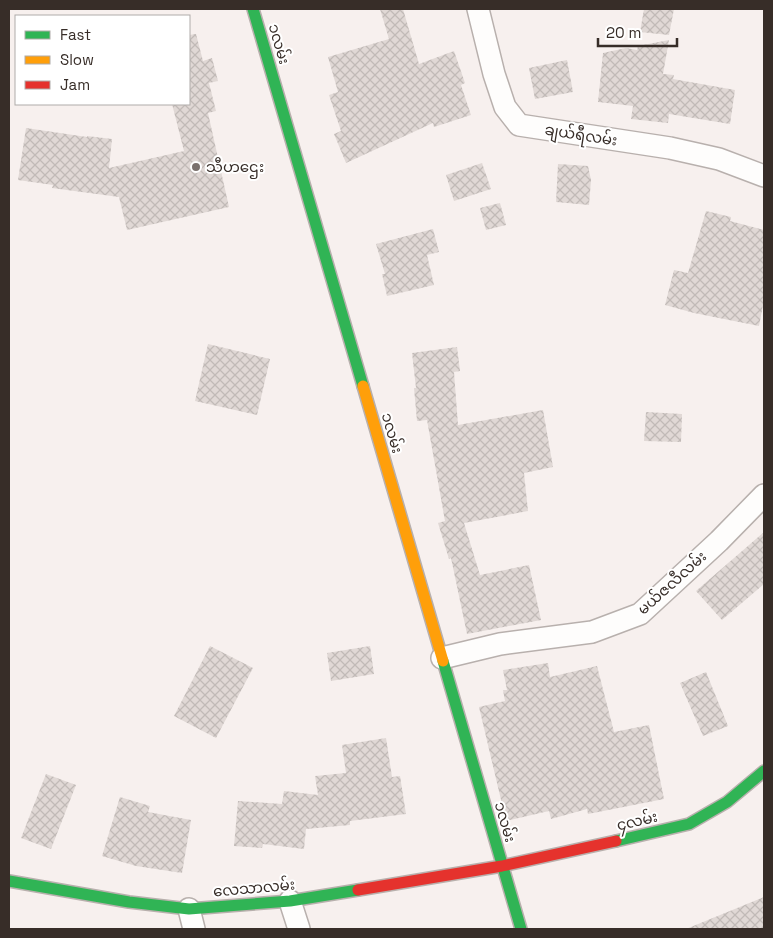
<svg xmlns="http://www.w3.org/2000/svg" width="773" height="938" font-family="'Space Grotesk','Noto Sans Myanmar',sans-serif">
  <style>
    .building { fill: url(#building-cross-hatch) }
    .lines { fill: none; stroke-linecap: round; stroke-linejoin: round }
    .street-casing { stroke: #b8b0ad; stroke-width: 24 }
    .fast-casing { stroke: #b8b0ad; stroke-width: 14 }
    .slow-casing { stroke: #b8b0ad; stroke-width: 14 }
    .jam-casing { stroke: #b8b0ad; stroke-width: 14 }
    .street { stroke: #fefdfc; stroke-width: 21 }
    .fast { stroke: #30b455; stroke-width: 11 }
    .slow { stroke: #ff9f0a; stroke-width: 11 }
    .jam { stroke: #e5322d; stroke-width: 11 }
    .poi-dot { fill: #7a716d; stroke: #fff; stroke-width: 2 }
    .labels { text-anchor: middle; stroke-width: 4; stroke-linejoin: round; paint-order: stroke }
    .street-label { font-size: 15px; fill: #372d28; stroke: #fff }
    .poi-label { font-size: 15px; fill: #372d28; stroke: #fff; text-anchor: start }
  </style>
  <defs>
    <pattern id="building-cross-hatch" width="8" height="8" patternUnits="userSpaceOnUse" patternTransform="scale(1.25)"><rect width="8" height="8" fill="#e0d8d5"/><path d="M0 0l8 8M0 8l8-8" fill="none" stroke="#c1bab7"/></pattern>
  </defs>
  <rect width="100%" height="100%" fill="#f7f0ee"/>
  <path class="building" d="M380,9H403L419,64L454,51L465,83L461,85L471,115L434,127L433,123L346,163L334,134L341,131L329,95L338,92L328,57L389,39Z
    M644,9H674L669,35L640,32Z
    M196,34L203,61L212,58L218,81L209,83L216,111L208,113L229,207L127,230L119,197L52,188L53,185L18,180L26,128L87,137V136L112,139L109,168L184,151L172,104H189V35Z
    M669,40L663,74L674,75L673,79L735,90L730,124L669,114L668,123L631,119L633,106L598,102L603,53L626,48L637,50L638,46Z
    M567,60L573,92L535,99L529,68Z
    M482,163L491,189L454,201L446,175Z
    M558,164L588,166L591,180L589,205L556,202Z
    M500,203L506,225L486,230L480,208Z
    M706,211L731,217L730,221L764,230V300L759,326L694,313L665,305L674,270L688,273Z
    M433,229L439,252L427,255L434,285L387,296L382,274H385L376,244Z
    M208,344L270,359L257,415L195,401Z
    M457,347L460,371L454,372L458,425L543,410L553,467L524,473L528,511L464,523L480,575L529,565L541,620L467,634L451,558L449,559L438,523L445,521L427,420L417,421L414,388H416L412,353Z
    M646,412L682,414L681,442L644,441Z
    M764,532V584L722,620L696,591Z
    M210,646L253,668L216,738L174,716Z
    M370,646L374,674L331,681L327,653Z
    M548,663L550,677L597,666L614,732L649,725L664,799L588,814L587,809L551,819L549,811L506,821L479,707L505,701L503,690H507L503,670Z
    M706,672L728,726L703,736L680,683Z
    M386,738L392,777L400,776L406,814L350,821V825L306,829L304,849L263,844L262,848L234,846L238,801L282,804L284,791L318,795L315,776L346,773L342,745Z
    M46,774L76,785L51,849L21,838Z
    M120,797L150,806L148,812L191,820L182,873L136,866L102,856Z
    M764,897V929H686Z"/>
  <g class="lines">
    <g class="street-casing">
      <path id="street" d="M478,9L494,74L505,107L519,125L670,148L719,159L764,176
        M442,658L500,644L592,632L640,614L719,541L764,495
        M290,901L299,929
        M189,909L194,929"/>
    </g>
    <g class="fast-casing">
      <path id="fast" d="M253,9L363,386
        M443,661L521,929
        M616,841L689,824L727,802L764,771
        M9,881L129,902L189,909L290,901L358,890"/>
    </g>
    <g class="slow-casing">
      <path id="slow" d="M363,386L443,661"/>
    </g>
    <g class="jam-casing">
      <path id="jam" d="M358,890L502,866L616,841"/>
    </g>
    <use href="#street" class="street"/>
    <use href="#fast" class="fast"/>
    <use href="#slow" class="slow"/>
    <use href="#jam" class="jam"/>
  </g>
  <circle class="poi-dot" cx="196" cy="167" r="5"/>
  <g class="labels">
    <g class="street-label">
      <text transform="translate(279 44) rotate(74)" y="5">၁လမ်း</text>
      <text transform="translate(581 135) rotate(9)" y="5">ချယ်ရီလမ်း</text>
      <text transform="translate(392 433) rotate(74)" y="5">၁လမ်း</text>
      <text transform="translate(672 583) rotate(-42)" y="5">မယ်ဇလီလမ်း</text>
      <text transform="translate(637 821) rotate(-13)" y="5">၄လမ်း</text>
      <text transform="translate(505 822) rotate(74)" y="5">၁လမ်း</text>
      <text transform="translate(254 888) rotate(-5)" y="5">လေသာလမ်း</text>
    </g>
    <g class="poi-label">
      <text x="206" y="172">သီဟဌေး</text>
    </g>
  </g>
  <rect width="773" height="938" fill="none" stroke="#372d28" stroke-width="20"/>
  <rect x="15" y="15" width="175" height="90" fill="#ffffff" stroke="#afaba9"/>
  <rect x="25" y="31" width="25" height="8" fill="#30b455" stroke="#afaba9"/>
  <text x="60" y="40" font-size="15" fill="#372d28">Fast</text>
  <rect x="25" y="56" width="25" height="8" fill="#ff9f0a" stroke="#afaba9"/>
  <text x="60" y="65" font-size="15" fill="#372d28">Slow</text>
  <rect x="25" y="81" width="25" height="8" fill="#e5322d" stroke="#afaba9"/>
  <text x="60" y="90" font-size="15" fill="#372d28">Jam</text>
  <path d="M598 38v8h79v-8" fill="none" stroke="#372d28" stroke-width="2.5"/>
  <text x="606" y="38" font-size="15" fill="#372d28" stroke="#ffffff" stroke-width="4" paint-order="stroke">20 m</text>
</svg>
